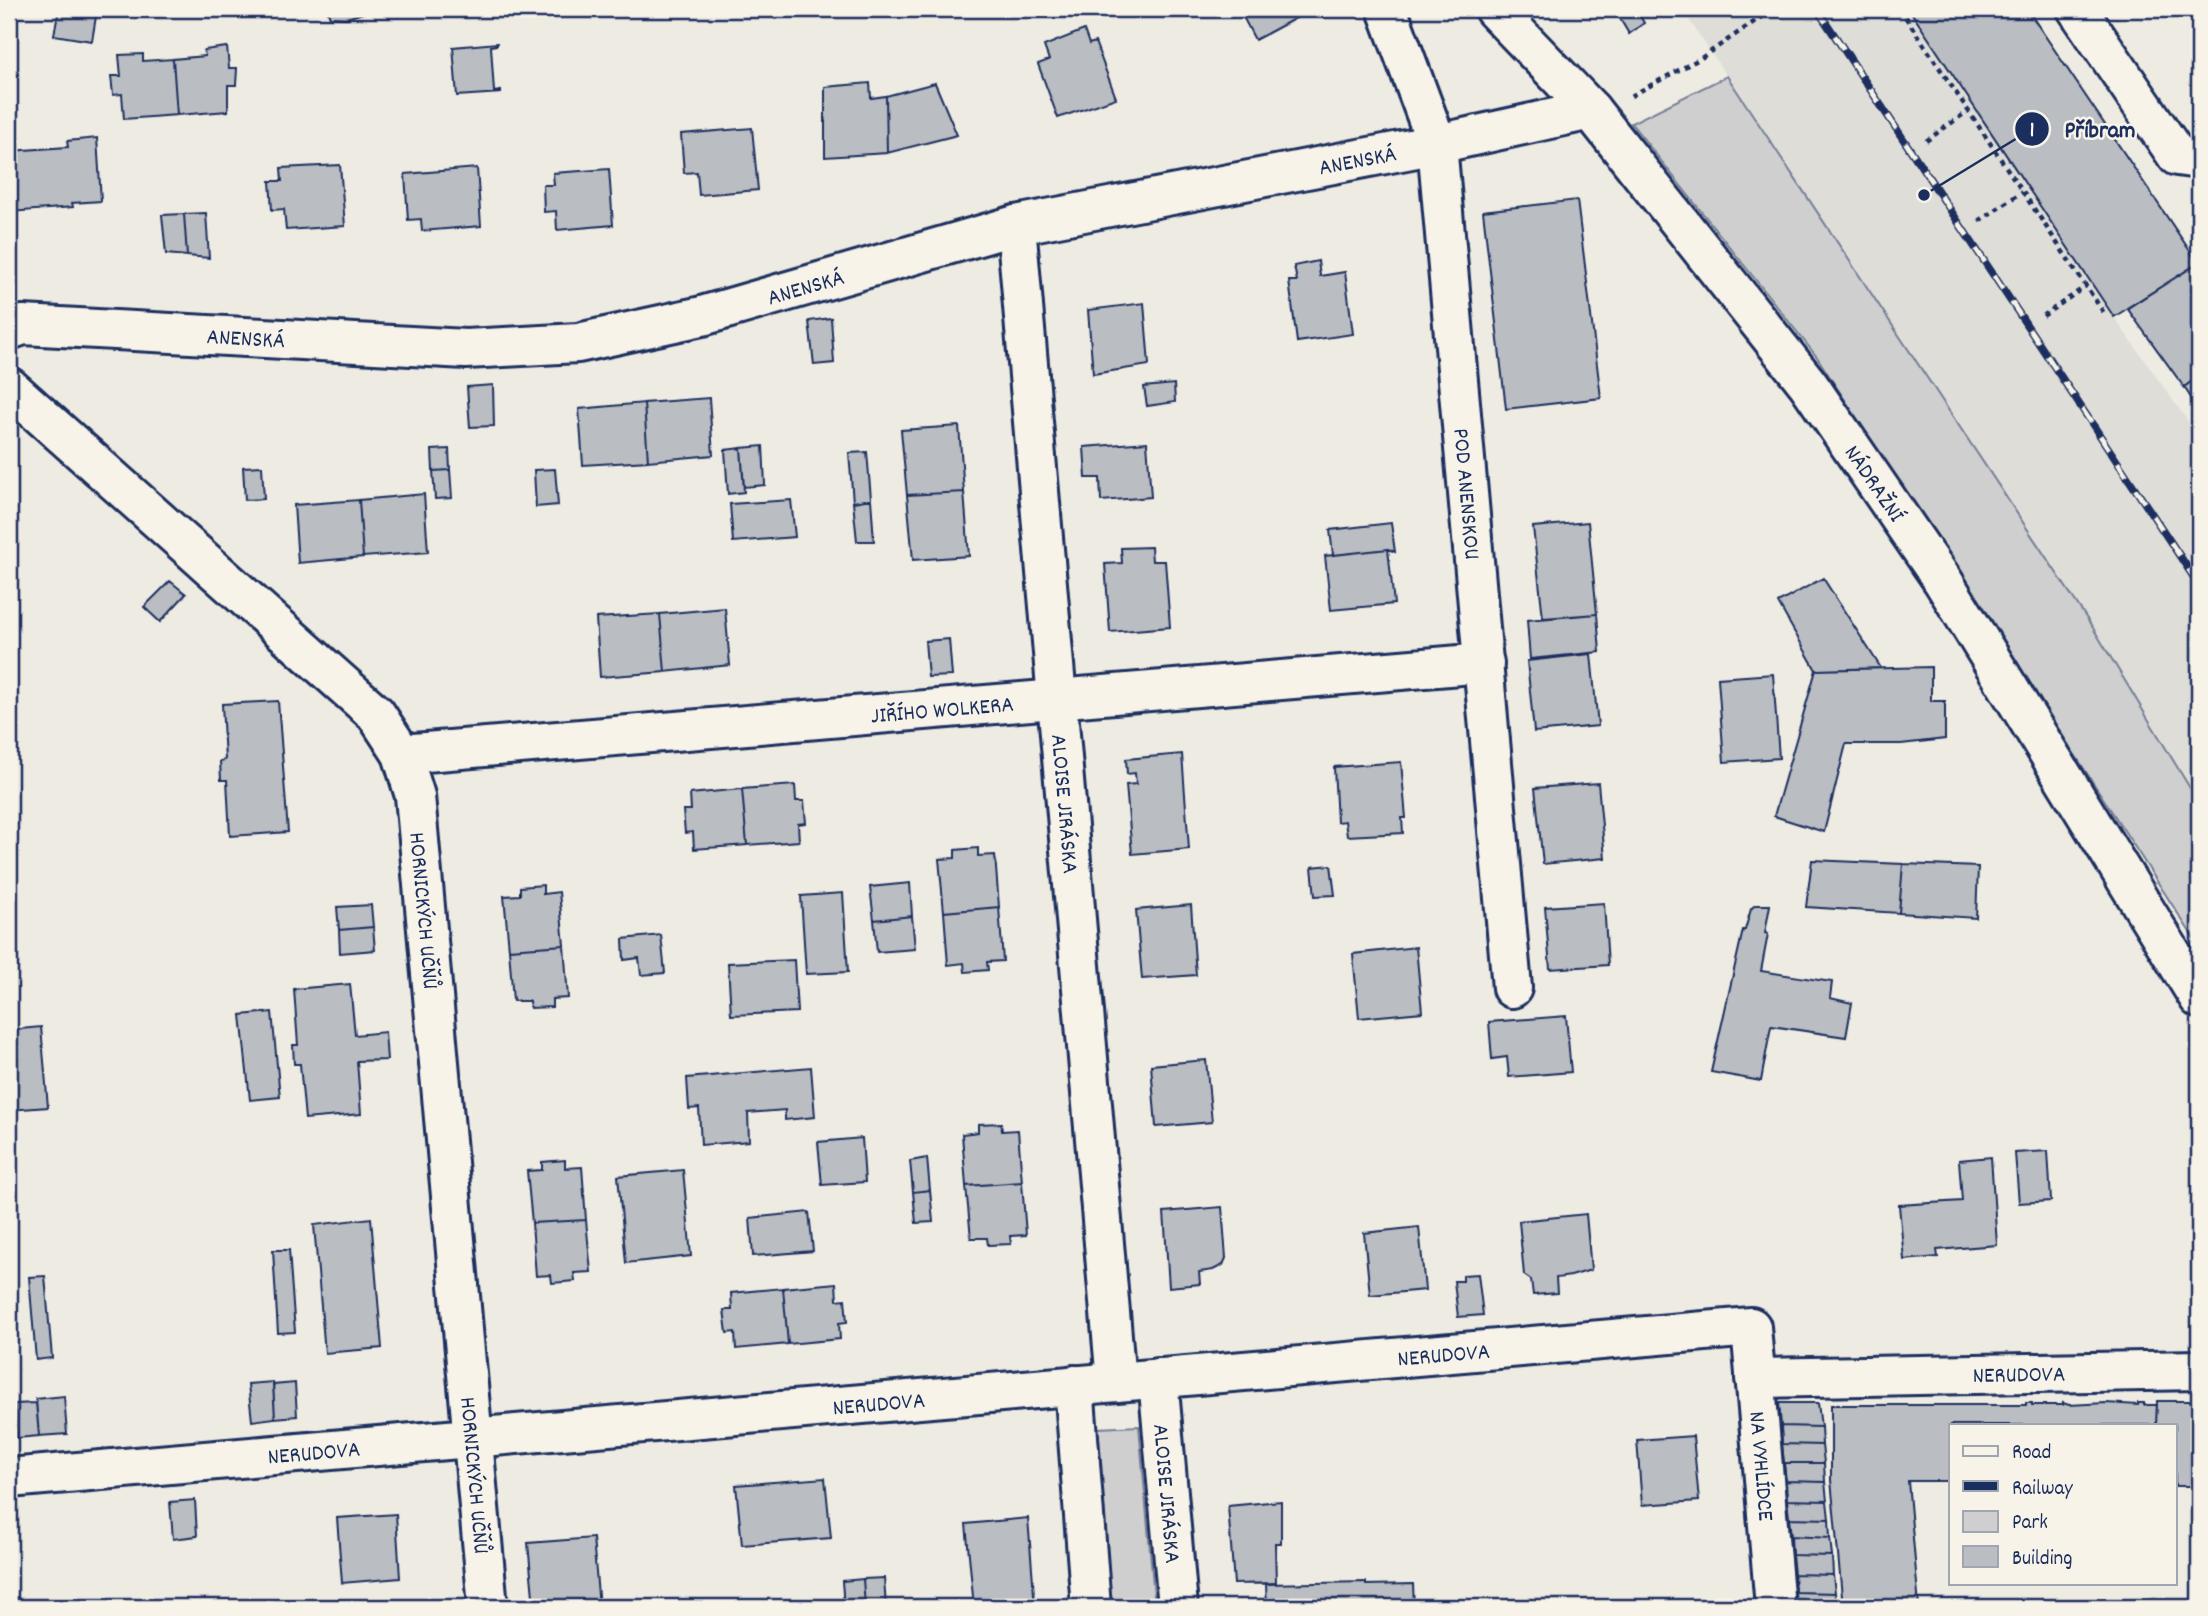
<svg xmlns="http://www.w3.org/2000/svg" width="2208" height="1616" font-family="Dekko,sans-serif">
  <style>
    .built { fill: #deddd8 }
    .green { fill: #cfcfcf; stroke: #757f96; stroke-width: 2 }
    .building { fill: #babdc2; stroke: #1b2f5e; stroke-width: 2 }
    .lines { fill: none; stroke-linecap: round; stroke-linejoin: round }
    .minor-casing { stroke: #1b2f5e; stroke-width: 44 }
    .path { stroke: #1b2f5e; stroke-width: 4.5; stroke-dasharray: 5 5; stroke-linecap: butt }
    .minor { stroke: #f7f3e8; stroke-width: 38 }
    .rail-casing { stroke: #1b2f5e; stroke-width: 8 }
    .rail { stroke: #f7f3e8; stroke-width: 5; stroke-dasharray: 16; stroke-linecap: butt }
    .labels { text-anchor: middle; stroke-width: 5; stroke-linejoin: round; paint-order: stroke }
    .street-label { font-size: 23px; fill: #1b2f5e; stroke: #f7f3e8 }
    .leader { fill: none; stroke: #1b2f5e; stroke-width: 2.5 }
    .callout-dot { fill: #1b2f5e; stroke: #f7f3e8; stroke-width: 2.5 }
    .mark-label { font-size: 21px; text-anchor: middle; font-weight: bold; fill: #fff }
    .callout-label { font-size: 24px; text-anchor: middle; font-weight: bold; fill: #1b2f5e; stroke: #f7f3e8; stroke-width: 5; stroke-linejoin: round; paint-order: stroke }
  </style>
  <rect width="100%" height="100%" fill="#eeebe2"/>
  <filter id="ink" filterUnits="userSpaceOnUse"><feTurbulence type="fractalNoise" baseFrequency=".0143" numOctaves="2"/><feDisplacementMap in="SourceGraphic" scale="14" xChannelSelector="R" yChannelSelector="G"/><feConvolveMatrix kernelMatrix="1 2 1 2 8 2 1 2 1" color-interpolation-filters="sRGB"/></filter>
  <g filter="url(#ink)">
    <path class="built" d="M1682,9H1909L2114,317L2199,437V803L2093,628Z"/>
    <path class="green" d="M1727,76L2093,628L2199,803V946L1817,357L1631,123Z
      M1139,1426L1155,1607H1111L1098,1428Z"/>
    <path class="building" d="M59,9L97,10L92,41L54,35Z
      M327,9H365L366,12L347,18L330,17Z
      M1239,9H1291L1296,18L1255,40Z
      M1631,9H1636L1644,23L1629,34L1619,17Z
      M1909,9H2027L2198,263L2114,317Z
      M1084,30L1089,44L1095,42L1116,98L1058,118L1038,64L1049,60L1044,46Z
      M497,43V45L491,46L494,92L501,91V93L457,96L453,47Z
      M227,47L229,68H237L236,85H228V111L177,115L173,59L205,56L204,50Z
      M143,54V61L173,59L177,115L124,119L122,94L113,95L111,76H121L119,55Z
      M870,83L871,98L886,96L887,153L825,157V87Z
      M935,83L957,135L887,153L886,96Z
      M752,128L758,190L699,195L697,172L684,173L681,134Z
      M97,138L101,201L72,203L73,207L10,212L9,151L68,147L67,141Z
      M340,165L345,226L286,230L284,209L272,210L270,181H282L281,168Z
      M477,168L481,226L422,231L421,219L408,220L405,174Z
      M609,169L613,225L557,230L556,211L544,212L543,185H554L553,173Z
      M1577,200L1601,398L1506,409L1483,211Z
      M206,213L209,258L187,256L184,214Z
      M184,214L187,256L166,254L162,215Z
      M1318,261L1320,276L1345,272L1353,334L1297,342L1289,281H1297L1294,266Z
      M2194,266L2199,274V376L2184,387L2127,308Z
      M1144,303L1149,365L1093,374L1088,310Z
      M831,318L834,363L814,365L809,321Z
      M2199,376V410L2184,387Z
      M1174,384L1175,402L1147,406L1144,387Z
      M493,385L494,426L470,427L467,387Z
      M709,398L713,455L648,461L644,403Z
      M644,403L648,461L583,465L579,409Z
      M959,426L964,492L907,495L901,430Z
      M1147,442L1151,497L1101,501L1100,478H1086L1084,447Z
      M763,446L765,485L744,487L741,448Z
      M741,448L744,492L728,494L725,450Z
      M449,449L450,470L433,471L432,450Z
      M867,452L871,499L853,502L849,453Z
      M262,466L264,499L245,500L243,467Z
      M555,469L558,505L536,507L534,470Z
      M450,470L452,498L435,499L433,471Z
      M964,492L969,556L913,560L907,495Z
      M424,494L428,552L363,557L359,500Z
      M871,499L874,541H857L853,502Z
      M359,500L363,557L298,563L294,505Z
      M791,500L795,537L733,542L730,504Z
      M1588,522L1597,614L1543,618L1533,527Z
      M1391,523L1395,552L1388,549L1333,555L1330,530Z
      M1151,547L1152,561H1165L1170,627L1110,632L1105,564L1122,563L1121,548Z
      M1388,549L1394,604L1331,610L1325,556Z
      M1823,578L1881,668L1816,670L1778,603Z
      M170,581L186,594L160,622L144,607Z
      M725,608L730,665L665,672L660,614Z
      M660,614L665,672L600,677L596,618Z
      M1597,614L1600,652L1530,659L1527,620Z
      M949,639L952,676L928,677L925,641Z
      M1591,654L1598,726L1534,732L1527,661Z
      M1931,667V701H1945V739L1901,744H1846L1824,832L1774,816L1816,670Z
      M1773,674L1779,758L1724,762L1718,678Z
      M278,701L288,832L230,836L227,780H221L220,761L225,760L222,704Z
      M1182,754L1189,849L1132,854L1126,785L1136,784L1135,773L1127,774L1126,759Z
      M1401,762L1406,818H1402L1403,833L1347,836L1345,821L1337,822L1334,767Z
      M1598,783L1605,858L1543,864L1535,788Z
      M795,785L796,801H804L806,823L798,824L799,841L747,845L742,789Z
      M742,789L747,845L694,849L693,832L685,833L683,810H691L690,794Z
      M978,848V856L995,855L999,907L944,912L939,859L955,858V850Z
      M1812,860L1903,864L1899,913L1806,907Z
      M1903,864L1978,867L1976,918L1899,913Z
      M1331,865L1335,895L1315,896L1312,867Z
      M910,883L912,916L874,920L870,887Z
      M543,885V894L559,892L564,945L509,949L504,896L520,895V887Z
      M843,893L848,972L806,974L801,896Z
      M1604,903L1608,965L1550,969L1545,907Z
      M371,905L373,927L339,930L337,907Z
      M1191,905L1196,975L1142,979L1136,910Z
      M1755,905H1770L1765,933L1768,934L1761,971L1832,982L1830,998L1852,1003L1846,1037L1771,1026L1761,1081L1711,1072L1743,930H1745L1751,909Z
      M999,907L1003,961L987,962L988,970L965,972L964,963L948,965L944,912Z
      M912,916L915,949L877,952L874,920Z
      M373,927L375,950L340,953L339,930Z
      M661,935L665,973L641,975L639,958L624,960L623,939Z
      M564,945L568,998L552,999V1007L530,1008L529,1001H513L509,949Z
      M1416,947L1422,1012L1359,1018L1353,954Z
      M794,960L797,1012L731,1015L728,963Z
      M350,984L355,1035L385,1032L387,1060L357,1061L361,1114L305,1119L300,1064H294L293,1045H298L294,989Z
      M272,1012L280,1097L250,1100L241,1015Z
      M1566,1016L1571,1072L1509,1077L1507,1057L1492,1059L1489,1022Z
      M41,1027L48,1107L9,1110V1030Z
      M1206,1060L1212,1122L1156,1127L1151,1065Z
      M811,1067L815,1117L785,1120V1110L748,1113L749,1141L701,1145L699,1108L689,1109L687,1078Z
      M1001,1123L1002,1131L1018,1130L1022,1182L966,1186L962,1134L978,1132V1124Z
      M862,1138L865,1182L822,1185L818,1142Z
      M2048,1151L2051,1201L2019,1203L2015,1153Z
      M1991,1157L1997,1245L1937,1250L1938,1257L1904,1260L1899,1205L1962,1201L1959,1160Z
      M927,1158L930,1190L913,1192L910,1161Z
      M565,1160V1168L582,1167L586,1220L532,1223L527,1171L542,1170V1162Z
      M683,1170L691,1256L626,1263L618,1176Z
      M1022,1182L1026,1235L1010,1236L1011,1244L988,1245L987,1238H971L966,1186Z
      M930,1190L933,1222L916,1223L913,1192Z
      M1222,1207L1226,1258L1223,1265L1213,1270L1199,1272L1200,1284L1169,1287L1164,1212Z
      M809,1212L813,1251L753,1256L750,1218Z
      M1586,1214L1591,1270L1571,1276L1556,1278L1557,1293L1533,1295L1531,1280L1524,1275L1519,1221Z
      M371,1218L382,1348L325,1353L314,1225Z
      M586,1220L591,1272L574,1273L575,1281L552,1283L551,1275L536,1276L532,1223Z
      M1419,1227L1425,1290L1370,1295L1364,1233Z
      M273,1250H289L295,1332L278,1333Z
      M1478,1274L1483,1315L1458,1317L1454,1281H1463V1275Z
      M45,1276L52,1358L36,1360L29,1277Z
      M836,1283L837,1300L845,1299L847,1322L839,1323L840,1339L788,1344L783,1288Z
      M783,1288L788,1344L736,1349L735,1332L727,1333L724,1310H732L731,1293Z
      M273,1382L275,1418L252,1421L248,1384Z
      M295,1383L297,1416L275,1418L273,1385Z
      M64,1396L67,1434L39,1436L36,1399Z
      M2157,1401H2199V1486H2175V1425H2156Z
      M36,1403L39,1436L17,1438L15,1404Z
      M1779,1403H1818L1821,1427L1781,1426Z
      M2026,1403H2032V1405H2063V1403L2069,1405L2106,1403L2138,1405V1403H2144V1405H2157L2156,1425H1951V1481H1908L1919,1607H1843L1831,1480V1405H2026Z
      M1781,1426L1821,1427L1822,1445L1782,1444Z
      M1693,1436L1699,1501L1642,1505L1637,1440Z
      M1782,1444L1822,1445L1824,1463H1784Z
      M1784,1463H1824L1825,1482L1786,1481Z
      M825,1478L831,1538L742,1545L736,1485Z
      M1786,1481L1825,1482L1827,1501L1787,1500Z
      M195,1500L197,1536L173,1539L170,1502Z
      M1787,1500L1827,1501L1829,1519L1789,1518Z
      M1281,1501V1543H1275L1276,1583L1234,1584L1228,1506Z
      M396,1514L400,1578L342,1583L337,1518Z
      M1028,1518L1035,1607H974L966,1524Z
      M1789,1518L1829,1519L1830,1538L1791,1536Z
      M1791,1536L1830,1538L1832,1556L1792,1555Z
      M593,1538L599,1607H534L528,1543Z
      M1792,1555L1832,1556L1833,1575L1794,1574Z
      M1794,1574L1833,1575L1835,1593L1795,1592Z
      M884,1578L886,1607H865L863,1579Z
      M863,1579L865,1607H844L842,1581Z
      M1366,1582V1585L1413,1584L1414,1607H1267L1266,1584Z
      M1795,1592L1835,1593L1837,1607H1796Z"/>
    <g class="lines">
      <g class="minor-casing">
        <g id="minor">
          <path id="s1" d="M1387,9L1437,144L1512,988"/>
          <path id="s2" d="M1494,9L1591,110L1808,384L1943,581L2199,998"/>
          <path d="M2077,9L2177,156L2199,159"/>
          <path id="s3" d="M1016,225L1116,1382"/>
          <path id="s4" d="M9,330L23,325L466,349L578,343L702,316L1016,225L1437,144L1591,110"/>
          <path id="s5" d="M9,387L376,714L402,754L415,796L488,1607"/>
          <path id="s6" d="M402,754L1484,663"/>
          <path id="s7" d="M1158,1378L1178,1607"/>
          <path id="s8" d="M1755,1378L2199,1370"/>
          <path d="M1074,1385L1091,1607"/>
          <path id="s9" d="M9,1478L1751,1327L1775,1607"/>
        </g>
      </g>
      <path class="path" d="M1900,9L2104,313
        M1631,96L1701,58L1773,9
        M1926,141L1968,111
        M1979,221L2022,192
        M2043,316L2086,286"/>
      <use href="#minor" class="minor"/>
      <g class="rail-casing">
        <path id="rail" d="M1817,9L2199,585"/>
      </g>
      <use href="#rail" class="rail"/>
    </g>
  </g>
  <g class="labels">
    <g class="street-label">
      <text dy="8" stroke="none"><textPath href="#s4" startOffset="1372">ANENSKÁ</textPath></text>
      <text dy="8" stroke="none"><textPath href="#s4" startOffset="805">ANENSKÁ</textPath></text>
      <text dy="8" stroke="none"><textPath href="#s4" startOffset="238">ANENSKÁ</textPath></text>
      <text dy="8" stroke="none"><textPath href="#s2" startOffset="609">NÁDRAŽNÍ</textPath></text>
      <text dy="8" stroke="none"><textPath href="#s1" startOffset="495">POD ANENSKOU</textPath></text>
      <text dy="8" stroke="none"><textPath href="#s6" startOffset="542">JIŘÍHO WOLKERA</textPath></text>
      <text dy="8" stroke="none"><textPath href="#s3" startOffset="581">ALOISE JIRÁSKA</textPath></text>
      <text dy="8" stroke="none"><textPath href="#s5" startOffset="698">HORNICKÝCH UČŇŮ</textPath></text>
      <text dy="8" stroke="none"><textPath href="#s9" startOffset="1440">NERUDOVA</textPath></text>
      <text dy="8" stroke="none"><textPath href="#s8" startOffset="264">NERUDOVA</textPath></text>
      <text dy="8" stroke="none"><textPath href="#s9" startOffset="873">NERUDOVA</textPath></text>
      <text dy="8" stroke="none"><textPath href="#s9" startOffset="306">NERUDOVA</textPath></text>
      <text dy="8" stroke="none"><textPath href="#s9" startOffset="1888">NA VYHLÍDCE</textPath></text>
      <text dy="8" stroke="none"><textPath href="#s5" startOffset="1265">HORNICKÝCH UČŇŮ</textPath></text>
      <text dy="8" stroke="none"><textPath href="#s7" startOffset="116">ALOISE JIRÁSKA</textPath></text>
    </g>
  </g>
  <path class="leader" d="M1924 195L2032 129"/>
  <g class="callout-dot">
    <circle cx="1924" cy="195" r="7"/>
    <circle cx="2032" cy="129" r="18"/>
  </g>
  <g class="mark-label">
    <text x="2032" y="136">1</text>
  </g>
  <g class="callout-label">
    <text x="2100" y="137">Příbram</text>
  </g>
  <rect width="2208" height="1616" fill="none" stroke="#f7f3e8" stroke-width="35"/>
  <rect x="18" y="18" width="2173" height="1581" fill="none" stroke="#1b2f5e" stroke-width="2.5" filter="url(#ink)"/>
  <rect x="1949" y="1424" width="228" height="161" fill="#f7f3e8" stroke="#9fa5b1" stroke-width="2"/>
  <rect x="1963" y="1446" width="35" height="10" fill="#f7f3e8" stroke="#9fa5b1" stroke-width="2"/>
  <text x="2012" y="1458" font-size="21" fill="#1b2f5e">Road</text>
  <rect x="1963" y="1481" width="35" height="10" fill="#1b2f5e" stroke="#9fa5b1" stroke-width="2"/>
  <text x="2012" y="1494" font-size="21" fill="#1b2f5e">Railway</text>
  <rect x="1963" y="1511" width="35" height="21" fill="#cfcfcf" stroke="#9fa5b1" stroke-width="2"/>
  <text x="2012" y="1528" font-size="21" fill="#1b2f5e">Park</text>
  <rect x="1963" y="1546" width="35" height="21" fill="#babdc2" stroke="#9fa5b1" stroke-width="2"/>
  <text x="2012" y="1564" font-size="21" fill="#1b2f5e">Building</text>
</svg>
